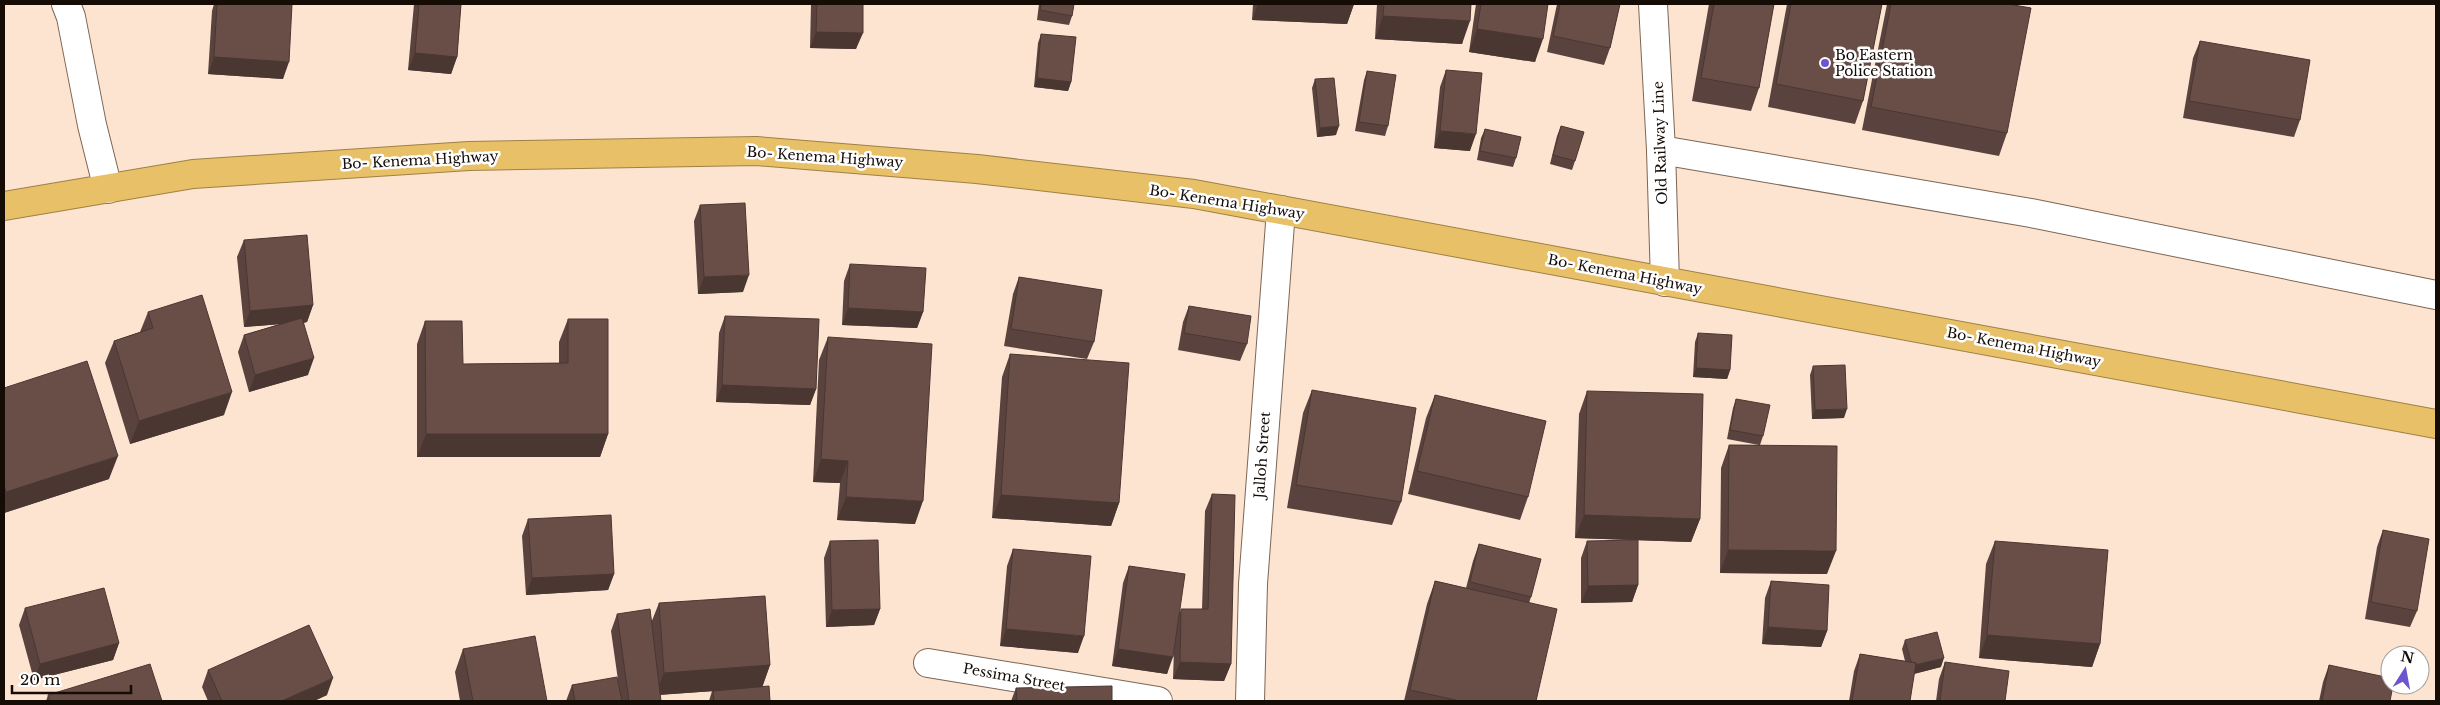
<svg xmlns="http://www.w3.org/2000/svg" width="2440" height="705" font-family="'Libre Baskerville',serif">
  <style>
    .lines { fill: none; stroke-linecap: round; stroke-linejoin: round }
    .street-casing { stroke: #7c6655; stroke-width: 30 }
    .secondary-casing { stroke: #7c6655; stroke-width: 30 }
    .highway-casing { stroke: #9e8145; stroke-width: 30 }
    .street { stroke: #fff; stroke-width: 28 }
    .secondary { stroke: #fff; stroke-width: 28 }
    .highway { stroke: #e8c067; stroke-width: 28 }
    .wall { fill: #5a433e }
    .shaded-wall { fill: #4a3732 }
    .building { fill: #694e48; stroke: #4a3732 }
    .poi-dot { fill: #6c55cf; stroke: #fff; stroke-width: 2 }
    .labels { text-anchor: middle; stroke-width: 5; stroke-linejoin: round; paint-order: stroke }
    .poi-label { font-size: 14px; fill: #150c06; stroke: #fff; text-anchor: start }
    .street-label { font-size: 14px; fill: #150c06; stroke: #fff }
  </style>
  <rect width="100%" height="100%" fill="#fde4d1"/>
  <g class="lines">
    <g class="street-casing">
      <path id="street" d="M66,4L71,17L92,125L108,189
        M1661,150L2031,213L2436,295
        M928,663L1158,701
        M1250,701L1253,584L1281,210"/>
    </g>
    <g class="secondary-casing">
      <path id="secondary" d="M1653,4L1661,150L1665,282"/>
    </g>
    <g class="highway-casing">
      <path id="highway" d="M4,206L193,174L469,156L756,151L977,169L1194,194L2436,424"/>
    </g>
    <use href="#street" class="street"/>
    <use href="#secondary" class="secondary"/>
    <use href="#highway" class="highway"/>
  </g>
  <path class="wall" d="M214,4H292L283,79L208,74L212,11Z
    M414,4H461L457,57L451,74L408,70Z
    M811,4H863L856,49L810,48Z
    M1039,4H1074L1072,16L1069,25L1037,20Z
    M1253,4H1354L1347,24L1252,20Z
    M1377,4H1471L1462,44L1375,39Z
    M1476,4H1548L1535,62L1469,52Z
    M1557,4H1620L1610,48L1604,65L1547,52Z
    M1709,4H1774L1759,88L1751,111L1692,101Z
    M1787,4H1882L1863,101L1855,124L1768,107Z
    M1887,4H2008L2007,133L1999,156L1862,130Z
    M1041,34L1071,82L1068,91L1034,87L1038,43Z
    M2200,41L2300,120L2294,137L2183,118L2193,58Z
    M1446,70L1470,151L1434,148L1440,87Z
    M1367,71L1388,126L1385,136L1355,131L1364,80Z
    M1315,79L1336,135L1317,137L1312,88Z
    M1561,126L1575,161L1572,170L1550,164L1557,136Z
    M1485,129L1516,158L1513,167L1477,160L1481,138Z
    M700,205L743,292L698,294L694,221Z
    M244,240L313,305L307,322L304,323L308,375L249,392L238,352L244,335L280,324L244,327L237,257Z
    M850,264L923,312L917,328L842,325L844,281Z
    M1019,277L1094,342L1087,359L1004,346L1013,294Z
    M1189,306L1247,344L1240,361L1178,350L1183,322Z
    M148,312L224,415L130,444L105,363L114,341L140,332Z
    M725,316L816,389L810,405L716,402L719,333Z
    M568,319L608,434L600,457H417V344L425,321L463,364L559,363V342Z
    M1698,333L1730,370L1727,379L1693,377L1695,342Z
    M828,337L915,524L837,520L840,483L813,482L819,360Z
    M1010,354L1119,503L1111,526L992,518L1002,377Z
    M1813,366L1844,418L1812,419L1810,375Z
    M4,388L109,479L4,513Z
    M1312,390L1401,502L1392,525L1287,508L1303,413Z
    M1587,391L1700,519L1691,542L1575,538L1579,414Z
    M1435,395L1528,497L1520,520L1408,494L1426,418Z
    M1736,399L1763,436L1760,445L1827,574L1720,573L1721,468L1729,445H1759L1727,439L1733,408Z
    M1212,494L1231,664L1224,681L1173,679L1174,649L1167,674L1112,666L1123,583L1129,566L1180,613L1181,609H1202L1205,511Z
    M528,519L614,574L608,590L526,595L522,536Z
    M2383,530L2417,611L2410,627L2365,619L2377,547Z
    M830,541L880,609L874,625L826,627L824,558Z
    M1587,541L1638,585L1632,602L1581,603V558Z
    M1995,541L2100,644L2092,667L1979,658L1986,564Z
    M1479,544L1531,597L1529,603L1536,701H1404L1427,604L1435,581L1466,588L1473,561Z
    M1013,549L1078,653L1000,646L1007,566Z
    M1771,581L1827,631L1821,647L1762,644L1765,598Z
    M659,603L770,665L762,687L770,701H709L712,691L660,695L661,701H566L572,685L618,680L611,631L617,614L651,623Z
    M25,608L119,643L113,660L34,680L19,625Z
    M1905,640L1941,667L1914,674L1910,701H1849L1854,671L1860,654L1905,661L1902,649Z
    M463,649L547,701H460L455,672Z
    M1945,662L2005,701H1936L1939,679Z
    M2329,665L2390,701H2319L2323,682Z
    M208,670L327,695L314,701H208L202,687Z
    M1016,688L1112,701H1011Z
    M48,695L50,701H46Z"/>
  <path class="shaded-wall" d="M1258,4H1354L1347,24L1252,20Z
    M1383,16L1470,21L1462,44L1375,39Z
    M1477,29L1543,39L1535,62L1469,52Z
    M816,32L863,33L856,49L810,48Z
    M415,53L457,57L451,74L408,70Z
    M214,57L289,62L283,79L208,74Z
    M1037,78L1071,82L1068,91L1034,87Z
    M1339,126L1336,135L1317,137L1320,128Z
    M1440,131L1476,134L1470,151L1434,148Z
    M749,275L743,292L698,294L704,277Z
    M313,305L307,322L244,327L250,311Z
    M848,308L923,312L917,328L842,325Z
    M314,358L308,375L249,392L255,375Z
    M1696,368L1730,370L1727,379L1693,377Z
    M722,385L816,389L810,405L716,402Z
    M232,392L224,415L130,444L139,421Z
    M1847,409L1844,418L1812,419L1815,410Z
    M426,434H608L600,457H417Z
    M118,456L109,479L4,513V498L6,492Z
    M821,459L848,461L840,483L813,482Z
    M1001,495L1119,503L1111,526L992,518Z
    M846,497L923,501L915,524L837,520Z
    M1584,515L1700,519L1691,542L1575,538Z
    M1728,550L1836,551L1827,574L1720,573Z
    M614,574L608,590L526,595L532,578Z
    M1638,585L1632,602L1581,603L1588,586Z
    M880,609L874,625L826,627L832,610Z
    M1768,627L1827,631L1821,647L1762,644Z
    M1006,629L1084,636L1078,653L1000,646Z
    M1987,635L2100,644L2092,667L1979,658Z
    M119,643L113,660L34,680L40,664Z
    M1118,649L1173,657L1167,674L1112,666Z
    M1944,658L1941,667L1909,675L1912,666Z
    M1180,662L1231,664L1224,681L1173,679Z
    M770,665L762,688L655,695L664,673Z
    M333,678L327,695L314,701H282Z"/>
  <path class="building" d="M217,4H292L289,62L214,57Z
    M419,4H461L457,57L415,53Z
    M817,4H863V33L816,32Z
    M1041,4H1074L1072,16L1040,10Z
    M1384,4H1471L1470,21L1383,16Z
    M1481,4H1548L1543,39L1477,29Z
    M1560,4H1620L1610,48L1553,36Z
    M1714,4H1774L1759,88L1701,78Z
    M1791,4H1882L1863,101L1776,84Z
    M1891,4H2008L2031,8L2007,133L1871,107Z
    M1041,34L1076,37L1071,82L1037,78Z
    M2200,41L2310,60L2300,120L2189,101Z
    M1446,70L1482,73L1476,134L1440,131Z
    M1367,71L1396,75L1388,126L1359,122Z
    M1334,78L1339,126L1320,128L1315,79Z
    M1561,126L1584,132L1575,161L1553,155Z
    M1485,129L1521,137L1516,158L1480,151Z
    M745,203L749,275L704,277L700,205Z
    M307,235L313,305L250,311L244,240Z
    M850,264L926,268L923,312L848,308Z
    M1019,277L1102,290L1094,342L1011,329Z
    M202,295L232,392L139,421L114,341L153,328L148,312Z
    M1189,306L1251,316L1247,344L1184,333Z
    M725,316L819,319L816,389L722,385Z
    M302,318L314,358L255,375L244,335Z
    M568,319H608V434H426L425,321H462L463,364L568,363Z
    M1698,333L1732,335L1730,370L1696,368Z
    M828,337L932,344L923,501L846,497L848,461L821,459Z
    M1010,354L1129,363L1119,503L1001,495Z
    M87,361L118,456L6,492L4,485V388Z
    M1845,365L1847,409L1815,410L1813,366Z
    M1312,390L1416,408L1401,502L1296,485Z
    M1587,391L1703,394L1700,519L1584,515Z
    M1435,395L1546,421L1528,497L1417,471Z
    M1736,399L1770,405L1763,436L1730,430Z
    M1729,445L1837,446L1836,551L1728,550Z
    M1212,494L1235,495L1231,664L1180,662L1181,609H1208Z
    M611,515L614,574L532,578L528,519Z
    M2383,530L2429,539L2417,611L2371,602Z
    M878,540L880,609L832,610L830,541Z
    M1638,540V585L1588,586L1587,541Z
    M1995,541L2108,550L2100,644L1987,635Z
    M1479,544L1541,559L1531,597L1470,582Z
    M1013,549L1091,556L1084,636L1006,629Z
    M1129,566L1185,574L1173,657L1118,649Z
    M1435,581L1557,609L1536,701H1460L1410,690Z
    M1771,581L1829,585L1827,631L1768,627Z
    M104,588L119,643L40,664L25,608Z
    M765,596L770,665L664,673L659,603Z
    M650,609L661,701H629L617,614Z
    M309,625L333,678L282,701H222L208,670Z
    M1937,632L1944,658L1915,665L1916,663L1911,662L1905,640Z
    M535,636L547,701H473L463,649Z
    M1860,654L1916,663L1910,701H1852Z
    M1945,662L2009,671L2005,701H1940Z
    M150,664L162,701H50L48,695Z
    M2329,665L2390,678V685H2393L2390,701H2322Z
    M617,677L622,701H575L572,685Z
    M769,686L770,701H714L713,691Z
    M1112,686V701H1017L1016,688Z"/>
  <circle class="poi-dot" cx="1825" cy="63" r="5"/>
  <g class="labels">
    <g class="poi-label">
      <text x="1835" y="60">Bo Eastern<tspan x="1835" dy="16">Police Station</tspan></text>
    </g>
    <g class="street-label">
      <text transform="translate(1660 143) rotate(-92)" y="5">Old Railway Line</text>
      <text transform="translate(825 157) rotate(4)" y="5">Bo- Kenema Highway</text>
      <text transform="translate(420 160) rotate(-3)" y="5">Bo- Kenema Highway</text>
      <text transform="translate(1227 202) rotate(9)" y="5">Bo- Kenema Highway</text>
      <text transform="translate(1625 274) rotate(11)" y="5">Bo- Kenema Highway</text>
      <text transform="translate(2024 347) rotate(11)" y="5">Bo- Kenema Highway</text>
      <text transform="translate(1262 455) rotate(-86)" y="5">Jalloh Street</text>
      <text transform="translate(1014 677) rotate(10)" y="5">Pessima Street</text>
    </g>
  </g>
  <rect width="2440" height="705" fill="none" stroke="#150c06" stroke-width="10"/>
  <g transform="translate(2405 670) rotate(11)"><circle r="24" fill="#ffffff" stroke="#a19e9b"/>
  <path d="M0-4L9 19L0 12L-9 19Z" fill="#6c55cf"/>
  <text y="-8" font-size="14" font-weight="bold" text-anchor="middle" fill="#150c06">N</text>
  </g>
  <path d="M12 685v8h119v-8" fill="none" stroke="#150c06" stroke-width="2.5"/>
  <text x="20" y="685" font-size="15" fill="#150c06" stroke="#ffffff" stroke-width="4" paint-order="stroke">20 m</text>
</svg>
